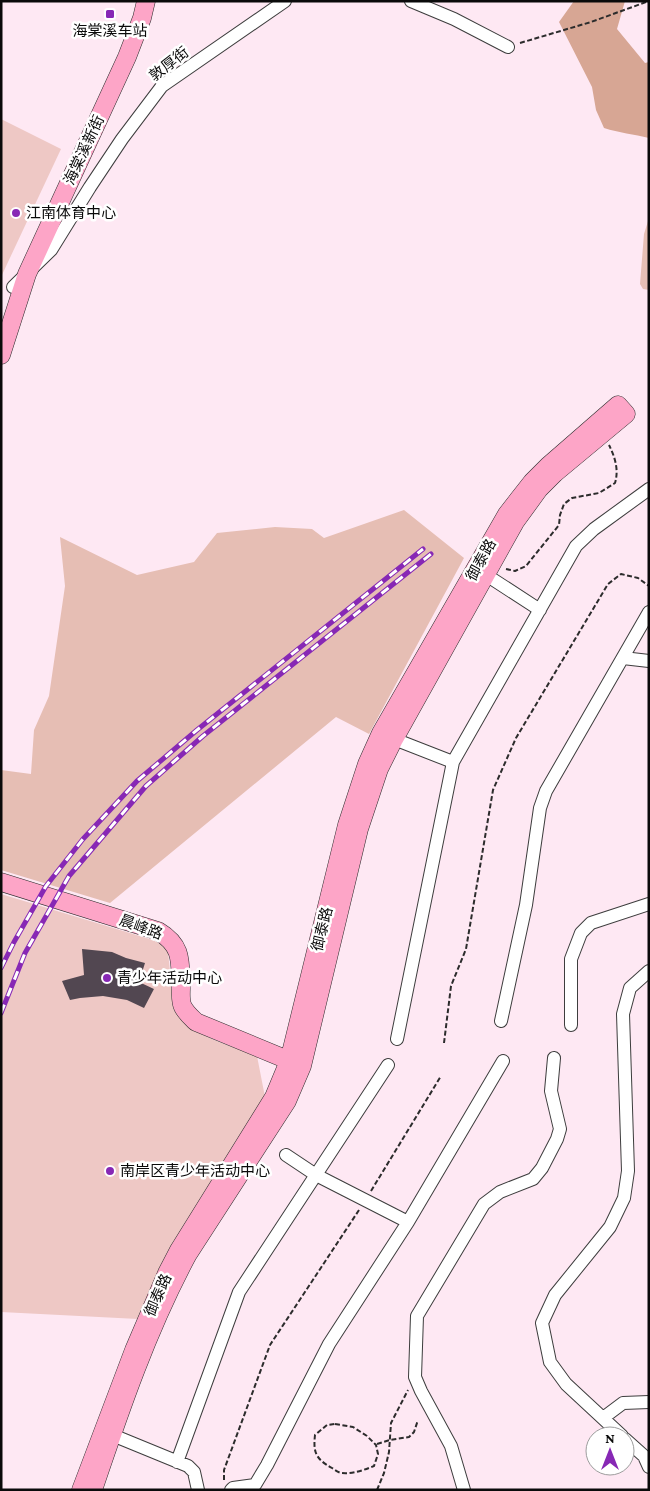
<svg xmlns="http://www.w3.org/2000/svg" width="650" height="1491" font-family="'Crimson Pro','Noto Sans SC',serif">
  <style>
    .green { fill: #e6beb4 }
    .forest { fill: #d7a694 }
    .pitch { fill: #eec8c5 }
    .building { fill: #524751 }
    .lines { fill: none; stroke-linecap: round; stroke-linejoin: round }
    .street-casing { stroke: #3d3d3d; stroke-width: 14 }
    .secondary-casing { stroke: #2c2c2c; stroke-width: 19 }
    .path { stroke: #2c2c2c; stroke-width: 2; stroke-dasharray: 5 2.5; stroke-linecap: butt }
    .street { stroke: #fff; stroke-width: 12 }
    .secondary { stroke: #fda5c7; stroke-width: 18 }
    .rail-casing { stroke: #8728b5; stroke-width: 5 }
    .rail { stroke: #fff; stroke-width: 3; stroke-dasharray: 9; stroke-linecap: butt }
    .poi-dot { fill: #8728b5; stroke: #fff; stroke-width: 2 }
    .labels { text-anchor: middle; stroke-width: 5; stroke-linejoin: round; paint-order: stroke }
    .poi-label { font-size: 15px; fill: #0a0a0a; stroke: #fff; text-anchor: start }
    .street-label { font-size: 15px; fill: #0a0a0a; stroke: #fff }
  </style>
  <rect width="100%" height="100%" fill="#fee8f3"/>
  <path class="green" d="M649,218V290L643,289L640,284L644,234Z
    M404,510L464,558L369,734L336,717L110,903L1,870V770L31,774L34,730L49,696L65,586L60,537L137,575L194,562L217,533L275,527L312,529L324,538Z"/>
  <path class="forest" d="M574,1H625L617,29L645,63L649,62V138C634,134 619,133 604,128L596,110L592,87L559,22Z"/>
  <path class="pitch" d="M1,119L61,149L1,277Z
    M1,894L153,940L161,944L168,952L174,1010C191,1036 229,1045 257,1056L265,1097L160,1269L145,1301L138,1319L1,1312Z"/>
  <path class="building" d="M82,949L112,952L126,958L145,963L139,982L154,989L144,1008L127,1000L103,996L80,998L70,1000L62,981L84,975Z"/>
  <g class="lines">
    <g class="street-casing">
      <path id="street" d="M411,1L454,19L508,47
        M13,287L51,250L90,187L122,139L162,86L285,1
        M480,571L540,610
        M623,658L649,661
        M394,739L453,762
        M501,1021L526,905L540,808L546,791L649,612
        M571,1025V959L581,933L591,923L649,904
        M397,1039L453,762L576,546L594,529L649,489
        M286,1155L316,1175L408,1222
        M603,1418L623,1403L649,1402
        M105,1432L188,1466L194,1472L198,1490
        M622,1436L566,1384L550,1362L542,1323L555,1295L610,1227L624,1198L628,1171L623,1014L630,988L649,971
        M625,1439L644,1456L649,1467
        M177,1462L239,1292L388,1065
        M231,1490L233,1488L255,1485L267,1465L329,1344L408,1222L503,1061
        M464,1490L451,1446L421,1391L415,1377L417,1316L484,1204L500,1192L533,1179L542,1168L557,1139L560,1129L551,1091L554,1058"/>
    </g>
    <g class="secondary-casing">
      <path id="secondary" d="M1,355L27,274L127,57L142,18L146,1
        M1,882L158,931C183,946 180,961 181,988C181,994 180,1001 183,1007C186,1013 191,1017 196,1022L300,1065
        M81,1490L134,1350L167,1273L179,1250L274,1097L289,1061L347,825L367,764L381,733L507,514L532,482L548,466L618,405L626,414L555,473L539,489L515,522L394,739L379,769L359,829L302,1066L287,1101L188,1254C148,1328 120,1410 93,1490"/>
    </g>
    <path class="path" d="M520,43L591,22L649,1
      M506,569L515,571L526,566L559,525L560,515L564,504L572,498L599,493L615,483C619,470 615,457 609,445
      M444,1043L451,986L466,949L493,790L516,738L608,584L621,574L638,578L649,586
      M371,1191L441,1076
      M335,1424L353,1427L367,1436L376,1445L378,1454L374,1466C364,1470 353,1474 342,1473C339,1473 335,1470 332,1468C316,1459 313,1453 315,1435L327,1425Z
      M377,1444L390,1440L409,1437L414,1432L418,1420
      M224,1480V1470L270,1345L359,1210
      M377,1490L384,1473L389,1452L391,1423L408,1390"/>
    <use href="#street" class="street"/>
    <use href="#secondary" class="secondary"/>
    <g class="rail-casing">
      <path id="rail" d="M1,968L14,942L46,886L83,839L137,781L197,730L423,549
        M1,1013L25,953L69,876L146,786L203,736L431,554"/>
    </g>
    <use href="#rail" class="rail"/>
  </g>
  <g class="poi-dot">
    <rect x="105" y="9" width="10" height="10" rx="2.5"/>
    <circle cx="16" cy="213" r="5"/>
    <circle cx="107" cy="978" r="5"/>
    <circle cx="110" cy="1171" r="5"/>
  </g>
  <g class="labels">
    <g class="poi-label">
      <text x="110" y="36" text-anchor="middle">海棠溪车站</text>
      <text x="26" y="218">江南体育中心</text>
      <text x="117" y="983">青少年活动中心</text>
      <text x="120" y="1176">南岸区青少年活动中心</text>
    </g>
    <g class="street-label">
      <text transform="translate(169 64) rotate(-38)" y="5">敦厚街</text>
      <text transform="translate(84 150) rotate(-65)" y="5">海棠溪新街</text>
      <text transform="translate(481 560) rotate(-61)" y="5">御泰路</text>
      <text transform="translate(141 927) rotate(20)" y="5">晨峰路</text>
      <text transform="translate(322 929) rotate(-76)" y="5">御泰路</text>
      <text transform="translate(158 1295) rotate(-66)" y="5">御泰路</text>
    </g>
  </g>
  <rect width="650" height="1491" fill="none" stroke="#0a0a0a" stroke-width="5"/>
  <g transform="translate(610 1451)"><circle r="24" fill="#ffffff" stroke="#9d9d9d"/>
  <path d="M0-4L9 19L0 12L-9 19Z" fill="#8728b5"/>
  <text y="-8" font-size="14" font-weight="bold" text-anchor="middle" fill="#0a0a0a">N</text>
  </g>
</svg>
